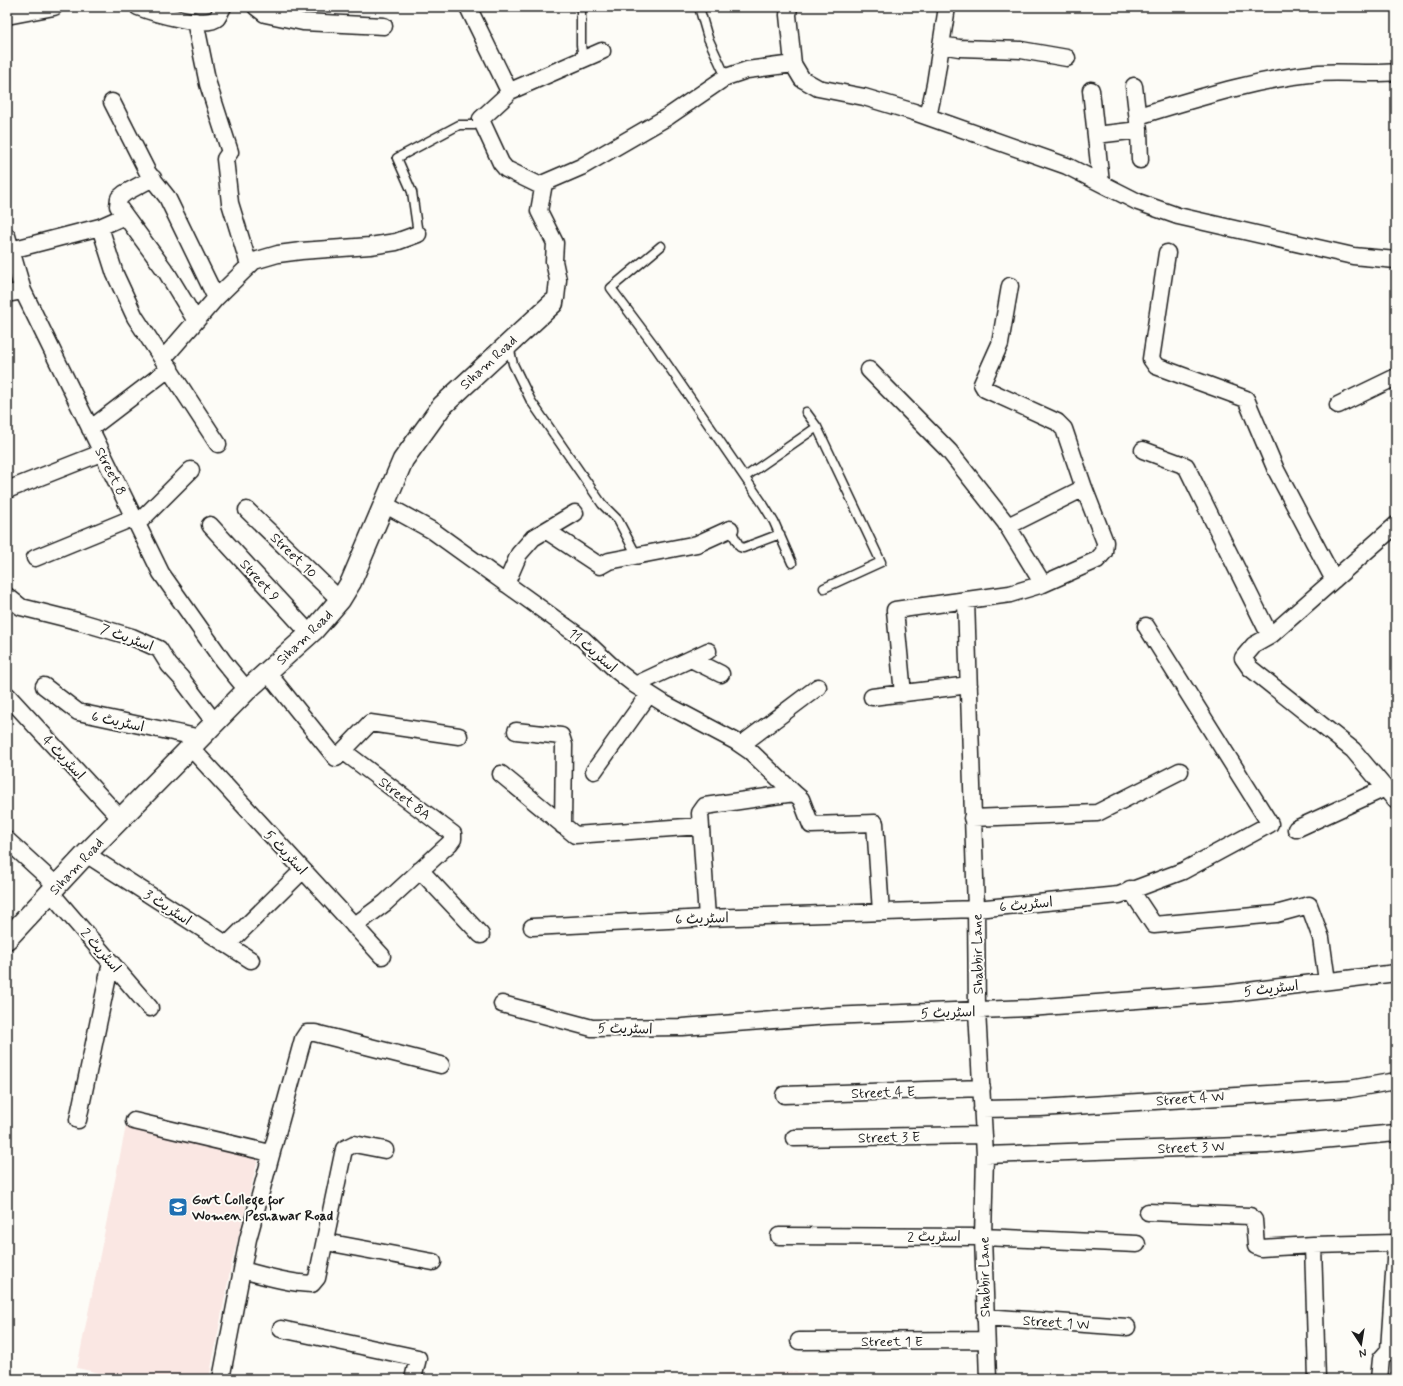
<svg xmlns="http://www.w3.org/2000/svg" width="1403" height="1386" font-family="Mynerve,'Playpen Sans Arabic',sans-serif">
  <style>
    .built { fill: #fae7e3 }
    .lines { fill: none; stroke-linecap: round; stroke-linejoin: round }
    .service-casing { stroke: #1c1c1c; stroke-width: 11 }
    .minor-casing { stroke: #1c1c1c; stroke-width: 19 }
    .tertiary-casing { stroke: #1c1c1c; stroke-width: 23 }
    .service { stroke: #fdfcf7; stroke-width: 8 }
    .minor { stroke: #fdfcf7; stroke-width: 16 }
    .tertiary { stroke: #fdfcf7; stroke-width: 20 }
    .labels { text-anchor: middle; stroke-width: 4; stroke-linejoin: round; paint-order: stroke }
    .street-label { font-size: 14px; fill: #1c1c1c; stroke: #fdfcf7 }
    .poi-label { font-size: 14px; font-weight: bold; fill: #1c1c1c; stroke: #fdfcf7; text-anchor: start }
  </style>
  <rect width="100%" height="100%" fill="#fdfcf7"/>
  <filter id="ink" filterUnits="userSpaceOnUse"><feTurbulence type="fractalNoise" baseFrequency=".025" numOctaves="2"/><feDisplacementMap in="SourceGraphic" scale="8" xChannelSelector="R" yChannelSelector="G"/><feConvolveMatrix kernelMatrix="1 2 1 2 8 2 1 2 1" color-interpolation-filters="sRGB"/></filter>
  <g filter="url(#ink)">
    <path class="built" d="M128,1116L261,1148L231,1266L209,1379H126L77,1368Z
      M814,1372L813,1379H644L730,1373Z"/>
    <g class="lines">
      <g class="service-casing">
        <path id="service" d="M581,7V45L583,59
          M699,7L708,38L726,77
          M418,234L412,192L397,158L459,125H474L482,122
          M661,246L611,288L656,348L763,504L774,522L792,563
          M509,346L513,364L531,401L602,504L618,520L637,556
          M806,412L817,427L881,562L824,588
          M745,477L817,427
          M730,529L740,547L743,548L780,534"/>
      </g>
      <g class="minor-casing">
        <path id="minor" d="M138,7C151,12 206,29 217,18C219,16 221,10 223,7
          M256,7L265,14L303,22L384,26
          M468,7L508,89L507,95L481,119L482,122L501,163L506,169L543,187
          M789,7L788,15L793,64L802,79L818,88L864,97L914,112L1067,166L1138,202L1178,216L1353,256L1396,260
          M7,16L54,7
          M195,21L208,84L230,152L225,159L230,203L249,265
          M941,45L959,48L1021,50L1067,58
          M1134,86L1139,130L1140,160
          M1091,90L1101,183
          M508,92L602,51
          M112,102L148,173L167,197L216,298
          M1138,116C1198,98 1256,79 1319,73C1345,71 1371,75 1396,72
          M928,117L935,84L947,7
          M1096,135L1139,130
          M153,178L125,193L119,198L118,206L167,273L196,321
          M100,227L115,274L135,317L218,444
          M7,236L23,291L161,573L223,661L247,690
          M11,250L100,227L125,216
          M1167,253L1151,359L1156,366L1246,399L1276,470L1334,580
          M7,294L23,291
          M553,303L556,298L558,280L554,261L555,243L539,211L544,183L581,167L669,116L726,77L747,70L793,64
          M163,359L216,298L254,261L278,254L301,251L370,246L396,242L418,234
          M869,370L949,451L1005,522L1043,584
          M1338,405L1396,377
          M90,429L170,368
          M1143,450L1186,466L1270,636
          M7,490L101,453
          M384,504L433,531L583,639L617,671L635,685L665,704L735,741L751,752L794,793L705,806L700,813L707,918
          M247,510L340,600
          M138,523L191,470
          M210,525L310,634
          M1396,525L1270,636L1254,645L1243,658L1250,668L1353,750L1396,801
          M1008,526L1084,488
          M547,531L600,566L609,561L697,544L730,529
          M35,558L135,517
          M506,584L519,554L533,538L575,513
          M7,596L21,607L81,622L132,637L159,649L169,665L181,678L215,723
          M966,600L976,909L977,1011L985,1155L983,1237L988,1379
          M691,659L721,674
          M267,672L336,758L343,751L453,834V839L450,843L385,903L354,926
          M635,685L708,651
          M44,686L78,712L201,738
          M903,694L895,610L1010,594L1043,584L1097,560L1104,552L1105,542L1084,488L1064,429L1057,422L985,389L982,384L1000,344L1010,286
          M7,695L121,819
          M872,697L969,685
          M516,731L561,736L564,745L563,826
          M741,745L818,687
          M191,748L382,956
          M343,751L370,723L459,736
          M594,771L649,694
          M501,774L575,835L700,826
          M794,793L801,799L811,825L875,823L881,912
          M972,818L1097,813L1180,771
          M1296,829L1385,788
          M7,840L57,886
          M86,854L251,960
          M420,870L481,935
          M1130,889L1154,925L1276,914L1309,905L1321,938L1327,981
          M51,893L150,1008
          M532,927L707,918L976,909L1119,895L1183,871L1270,824L1146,626
          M227,945L303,870
          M502,1004L592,1028L682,1027L828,1016L1029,1008L1231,993L1396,973
          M784,1095L982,1088
          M982,1109L1040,1108L1350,1089L1396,1081
          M78,1120L111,962
          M134,1121L270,1153
          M794,1138L984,1135
          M985,1155L1267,1145L1396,1133
          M1148,1212L1250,1216L1254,1220L1256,1246L1261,1248L1313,1245
          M779,1236L983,1237L1137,1244
          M326,1242L433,1262
          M242,1270C265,1276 288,1283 312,1284L317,1278L344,1149L354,1144L385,1150
          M985,1317L1127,1327
          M281,1329L418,1358L413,1379
          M799,1341L985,1340
          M221,1379L248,1239L303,1039L307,1033H315L441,1065
          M1317,1379L1313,1245L1396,1243
          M1379,1379L1381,1359L1389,1350L1396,1244"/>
      </g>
      <g class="tertiary-casing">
        <path id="tertiary" d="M7,939L86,854L247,690L314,630L340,600L351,582L403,460L442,406L553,303"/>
      </g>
      <use href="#service" class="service"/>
      <use href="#minor" class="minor"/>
      <use href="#tertiary" class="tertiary"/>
    </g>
  </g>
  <defs>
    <g id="university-square" transform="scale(1)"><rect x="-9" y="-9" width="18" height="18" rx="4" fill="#1f6fb2" stroke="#fdfcf7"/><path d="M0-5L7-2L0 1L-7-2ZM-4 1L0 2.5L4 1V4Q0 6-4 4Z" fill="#fff"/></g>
  </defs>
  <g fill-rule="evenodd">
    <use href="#university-square" x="178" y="1207"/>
  </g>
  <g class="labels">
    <g class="street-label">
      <text transform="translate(488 362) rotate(-43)" y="5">Siham Road</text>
      <text transform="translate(111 471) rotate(63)" y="5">Street 8</text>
      <text transform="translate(294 555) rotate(44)" y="5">Street 10</text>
      <text transform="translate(260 580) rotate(48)" y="5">Street 9</text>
      <text transform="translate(127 637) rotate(20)" y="5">اسٹریٹ 7</text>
      <text transform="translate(304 637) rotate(-44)" y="5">Siham Road</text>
      <text transform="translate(593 650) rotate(41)" y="5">اسٹریٹ 11</text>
      <text transform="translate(118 721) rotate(12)" y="5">اسٹریٹ 6</text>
      <text transform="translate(64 757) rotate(47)" y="5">اسٹریٹ 4</text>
      <text transform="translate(405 798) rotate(37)" y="5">Street 8A</text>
      <text transform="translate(286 852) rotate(47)" y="5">اسٹریٹ 5</text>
      <text transform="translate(76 866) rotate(-47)" y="5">Siham Road</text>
      <text transform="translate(1026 904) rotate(-6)" y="5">اسٹریٹ 6</text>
      <text transform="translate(168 907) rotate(33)" y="5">اسٹریٹ 3</text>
      <text transform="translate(702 918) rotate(-2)" y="5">اسٹریٹ 6</text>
      <text transform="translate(101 950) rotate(49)" y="5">اسٹریٹ 2</text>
      <text transform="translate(977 954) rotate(-91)" y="5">Shabbir Lane</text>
      <text transform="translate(1271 988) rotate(-7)" y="5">اسٹریٹ 5</text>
      <text transform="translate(948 1012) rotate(-2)" y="5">اسٹریٹ 5</text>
      <text transform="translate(625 1028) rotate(1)" y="5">اسٹریٹ 5</text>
      <text transform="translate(883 1092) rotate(-2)" y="5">Street 4 E</text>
      <text transform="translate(1190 1098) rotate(-4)" y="5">Street 4 W</text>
      <text transform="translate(889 1137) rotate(-1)" y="5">Street 3 E</text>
      <text transform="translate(1191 1147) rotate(-2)" y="5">Street 3 W</text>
      <text x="934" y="1241">اسٹریٹ 2</text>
      <text transform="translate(984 1277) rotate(-91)" y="5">Shabbir Lane</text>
      <text transform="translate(1056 1322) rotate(4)" y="5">Street 1 W</text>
      <text x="892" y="1346">Street 1 E</text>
    </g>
    <g class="poi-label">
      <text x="192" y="1204">Govt College for<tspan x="192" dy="16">Women Peshawar Road</tspan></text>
    </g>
  </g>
  <rect width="1403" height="1386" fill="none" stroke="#fdfcf7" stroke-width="24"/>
  <rect x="12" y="12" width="1379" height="1362" fill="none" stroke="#1c1c1c" stroke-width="1.5" filter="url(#ink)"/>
  <g transform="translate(1361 1344) rotate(168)" stroke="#fdfcf7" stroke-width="3" paint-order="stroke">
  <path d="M0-3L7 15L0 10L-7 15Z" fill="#1c1c1c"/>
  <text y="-6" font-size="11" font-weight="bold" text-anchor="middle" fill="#1c1c1c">N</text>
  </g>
</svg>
